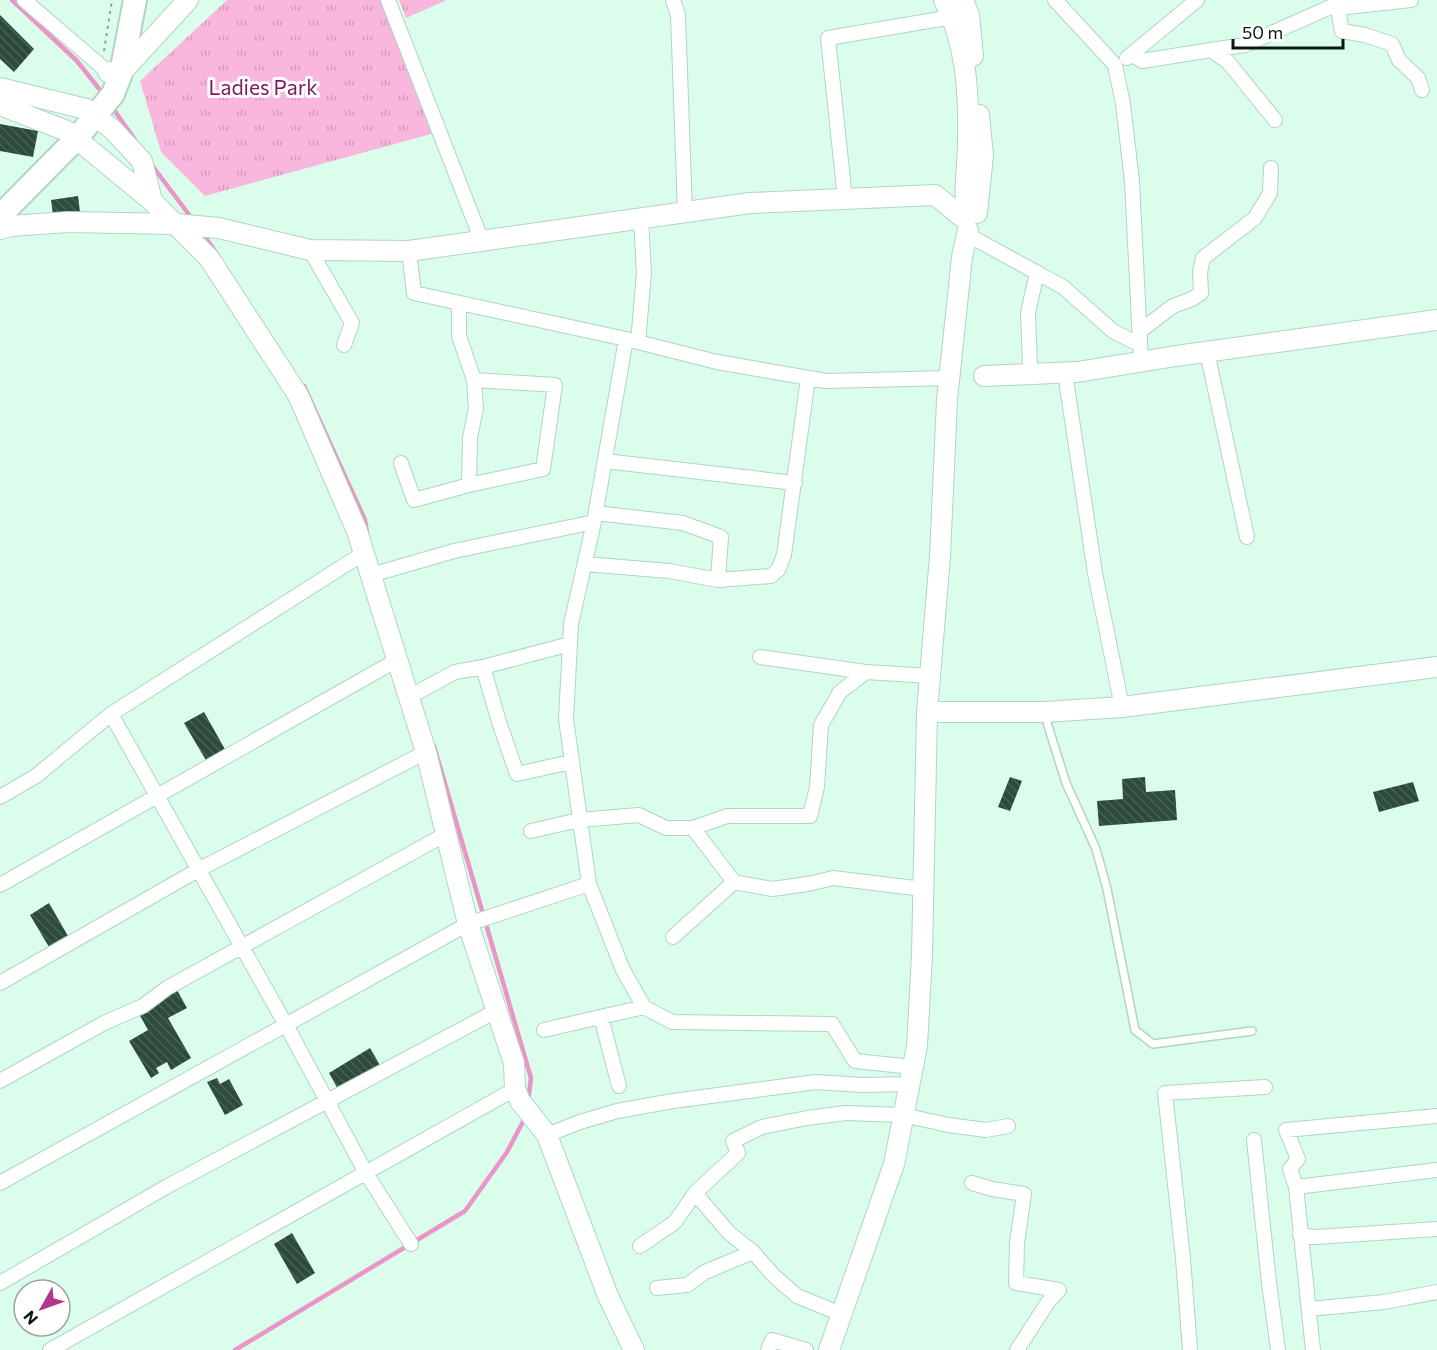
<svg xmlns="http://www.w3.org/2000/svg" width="1437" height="1350" font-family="Commissioner,sans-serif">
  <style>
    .grass { fill: url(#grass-tufts) }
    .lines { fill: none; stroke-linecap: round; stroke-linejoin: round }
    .stream { stroke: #ea94c8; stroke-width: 4.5 }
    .building { fill: url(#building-back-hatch) }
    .lane-casing { stroke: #b2d4c2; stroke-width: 10 }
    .street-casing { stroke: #b2d4c2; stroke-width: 16 }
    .secondary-casing { stroke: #b2d4c2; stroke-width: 22 }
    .primary-casing { stroke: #b2d4c2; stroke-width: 26 }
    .path { stroke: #88a395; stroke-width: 2; stroke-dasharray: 3 4.5; stroke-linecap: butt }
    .lane { stroke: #fff; stroke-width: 7 }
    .street { stroke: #fff; stroke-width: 14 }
    .secondary { stroke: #fff; stroke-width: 20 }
    .primary { stroke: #fff; stroke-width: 22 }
    .labels { text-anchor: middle; stroke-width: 6; stroke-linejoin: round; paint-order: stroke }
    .park-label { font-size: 21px; fill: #7e195f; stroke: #fff }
  </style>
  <defs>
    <pattern id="grass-tufts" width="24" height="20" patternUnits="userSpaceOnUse" patternTransform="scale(1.5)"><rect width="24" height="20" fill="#f9b7dd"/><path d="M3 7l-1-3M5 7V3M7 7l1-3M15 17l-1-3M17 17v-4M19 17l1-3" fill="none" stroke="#d49dbd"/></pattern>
    <pattern id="building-back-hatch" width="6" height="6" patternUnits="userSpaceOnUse" patternTransform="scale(1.5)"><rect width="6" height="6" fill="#2d4a3c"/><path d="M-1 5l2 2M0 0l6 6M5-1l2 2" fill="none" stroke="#486055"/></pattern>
  </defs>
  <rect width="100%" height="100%" fill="#dbfeec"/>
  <path class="grass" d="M227,0H381L435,133L205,196L161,152L140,81Z
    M399,0H447L406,18Z"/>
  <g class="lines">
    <path class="stream" d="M12,0L77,61L104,95
      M112,107L135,140
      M151,164L193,220
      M201,231L217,254
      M304,386L365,520L367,533
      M434,746L531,1078L528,1102
      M235,1350L465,1211L507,1152L526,1116"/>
  </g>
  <path class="building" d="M0,15L34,49L14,72L0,59Z
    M0,124L38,131L33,157L0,151Z
    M78,196L80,212L53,215L51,200Z
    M204,712L226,751L207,762L184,723Z
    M1010,777L1022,781L1010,811L998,807Z
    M1145,777L1146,792L1175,790L1177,820L1099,826L1097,801L1123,799L1122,779Z
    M1413,782L1419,801L1379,812L1373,792Z
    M49,903L68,936L49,947L30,915Z
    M177,990L187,1008L168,1018L191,1058L171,1070L167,1062L156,1068L159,1073L151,1078L129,1041L148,1030L138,1012Z
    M370,1048L381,1067L339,1091L329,1073Z
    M217,1078L220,1084L229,1079L243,1105L225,1115L207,1082Z
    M292,1233L315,1273L297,1284L274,1244Z"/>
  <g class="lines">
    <g class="lane-casing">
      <path id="lane" d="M1044,713L1066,783L1096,849L1107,889L1135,1030L1153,1044L1252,1031"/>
    </g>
    <g class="street-casing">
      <path id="street" d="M24,0L108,72
        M388,0L482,241
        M673,0L678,15L685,212
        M1055,0L1115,65L1123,104L1132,181L1141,362
        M1337,4L1342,31L1365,35L1392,44L1399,60L1418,78L1422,90
        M1338,8L1411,0
        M1211,50L1245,45L1337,4V0
        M1133,55L1142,61L1211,50L1228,62L1275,120
        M1127,58L1197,0
        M845,199L828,38L958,16
        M968,235L1063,287L1113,331L1140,345
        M310,250L352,323L344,345
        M409,251L414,293L626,339L717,362L826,381L950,378
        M459,303V336L474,380L476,408L470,438L469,485L543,469L555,385L474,380
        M1140,331L1173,306L1192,299L1201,293L1200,272L1203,258L1255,218L1270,193L1271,168
        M638,342L644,273L641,218
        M1207,352L1247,537
        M1065,373L1095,573L1122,707
        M1033,374L1030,367L1028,313L1037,272
        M605,461L795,483
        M401,463L414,500L469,485
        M596,513L683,523L721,537L718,580
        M585,564L669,571L718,580L771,576L778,570L784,555L808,378
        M371,575L454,551L594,522
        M570,644L483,667L499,722L517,774L571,762
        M760,657L866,672
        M409,697L455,672L483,667
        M111,714L286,1025L366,1173L411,1244
        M0,797L36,776L111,714L364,553
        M693,828L727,816H810L817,787L821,725L840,692L866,672L930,676
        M531,831L579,820L639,815L666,828H693L734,882L772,889L808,884L833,878L923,889
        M589,884L566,719L571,624L594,522L626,339
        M0,885L397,660
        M673,937L734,882
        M0,983L198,870L426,752
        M601,1017L619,1086
        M544,1030L644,1007
        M0,1081L104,1023L143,1006L167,988L446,834
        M547,1135L580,1122L617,1111L673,1101L816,1082L862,1085L910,1084
        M1254,1140L1269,1283L1278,1350
        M0,1183L468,924L589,884L623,970L644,1007L672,1022L832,1024L855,1061L913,1067
        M972,1183L992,1189L1024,1194L1017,1243L1016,1283L1059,1290L1048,1302L1017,1350
        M1296,1187L1437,1170
        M1300,1235L1316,1237L1437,1229
        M640,1246L675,1222L695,1193
        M0,1283L166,1187L496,1011
        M657,1288L687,1285L705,1272L753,1252
        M1309,1309L1384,1302L1437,1292
        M841,1314L797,1296L774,1276L753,1252L729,1233L695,1193L738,1153L733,1141L762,1127L807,1118L846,1113L903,1115L948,1125L986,1130L1008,1126
        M50,1350L515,1089
        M768,1350L772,1340L806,1350
        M1190,1350L1183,1258L1165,1093L1265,1087
        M1313,1350L1296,1187L1290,1169L1298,1159L1286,1130L1437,1116"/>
    </g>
    <g class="secondary-casing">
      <path id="secondary" d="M944,0C966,42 969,92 968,139C968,164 964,188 966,213
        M963,0L969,15L973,56
        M108,72L121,73L188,0
        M0,88L86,109L112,129L142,161L152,201
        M0,105L67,131L152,201L209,258L298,395L357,531L426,752L468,924L514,1063L515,1089L520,1101L547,1135L608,1296L634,1350
        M977,213L983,155L979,115
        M0,229L11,226L68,222L175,224L219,228L310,250L409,251L750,203L935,195L962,217
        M984,376L1077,372L1176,356L1437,320
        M927,712H1044L1122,707L1437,667
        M829,1350L894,1164L917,1046L922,955L927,712L940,556L947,400L962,257L968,230"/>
    </g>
    <g class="primary-casing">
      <path id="primary" d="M0,216L76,139L113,94L121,73L135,0"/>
    </g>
    <path class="path" d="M104,51L112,0"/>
    <use href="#lane" class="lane"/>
    <use href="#street" class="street"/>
    <use href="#secondary" class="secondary"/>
    <use href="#primary" class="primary"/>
  </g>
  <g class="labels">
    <g class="park-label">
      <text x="263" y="95">Ladies Park</text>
    </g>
  </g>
  <g transform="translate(42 1308) rotate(230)"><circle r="28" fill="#ffffff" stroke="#9ea3a1" stroke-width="1.5"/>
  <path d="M0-4.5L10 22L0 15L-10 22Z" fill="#b3388b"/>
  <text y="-9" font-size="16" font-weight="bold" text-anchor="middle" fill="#0c1913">N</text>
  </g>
  <path d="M1233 39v9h110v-9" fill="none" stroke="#0c1913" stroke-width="3"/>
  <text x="1242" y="39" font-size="18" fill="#0c1913" stroke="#ffffff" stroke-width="4.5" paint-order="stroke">50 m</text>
</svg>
